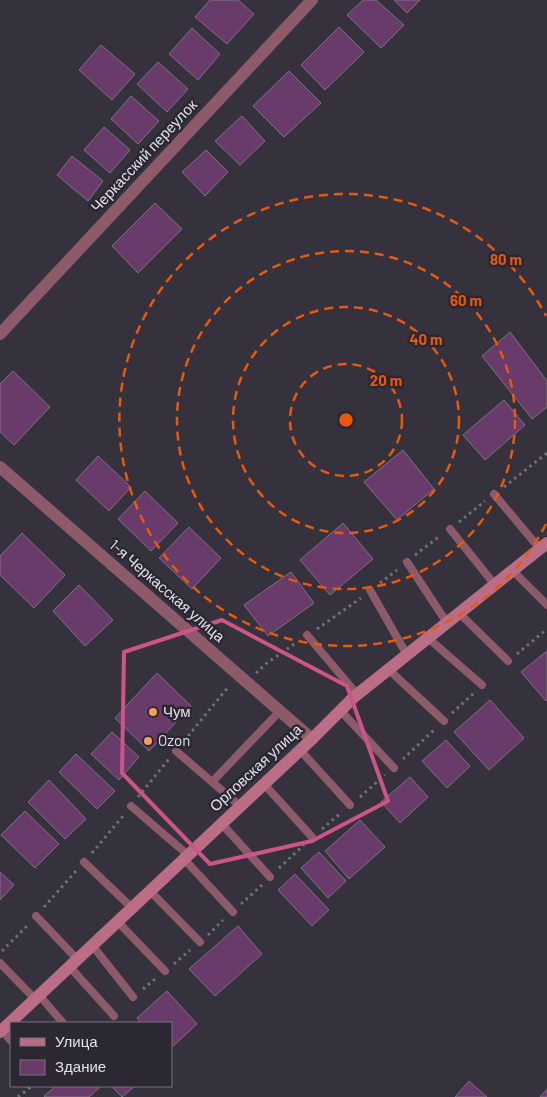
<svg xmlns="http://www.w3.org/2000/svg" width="547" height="1097" font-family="Barlow,sans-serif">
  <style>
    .building { fill: #683b6a; stroke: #7e727e }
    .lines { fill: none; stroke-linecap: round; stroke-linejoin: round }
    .path { stroke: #72707a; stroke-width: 3; stroke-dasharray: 2.5 4; stroke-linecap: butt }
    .service { stroke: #8c5a69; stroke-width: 8 }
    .minor { stroke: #8c5a69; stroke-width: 12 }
    .secondary { stroke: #bc6d86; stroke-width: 12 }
    .marked { fill: none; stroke: #cc5486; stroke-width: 4; stroke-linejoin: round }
    .ring { fill: none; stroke: #e8590c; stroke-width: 2.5; stroke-dasharray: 9 6 }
    .poi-dot { fill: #fa9f4f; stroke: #2b2834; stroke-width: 2 }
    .labels { text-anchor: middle; stroke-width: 5; stroke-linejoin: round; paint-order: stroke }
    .street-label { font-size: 15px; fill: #e3e1e9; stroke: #2b2834 }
    .poi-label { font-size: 15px; fill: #e3e1e9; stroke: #2b2834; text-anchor: start }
    .centre { fill: #e8590c; stroke: #2b2834; stroke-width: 2.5 }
    .ring-label { font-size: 15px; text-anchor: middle; font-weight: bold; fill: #e8590c; stroke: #2b2834; stroke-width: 5; stroke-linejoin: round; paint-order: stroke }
  </style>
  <rect width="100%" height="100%" fill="#35323e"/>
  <path class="building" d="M210,0H238L254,14L227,44L195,17Z
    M363,0H376L404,25L381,48L347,15Z
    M394,0H420L407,13Z
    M339,27L364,52L325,90L301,65Z
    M192,28L220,54L198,80L169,54Z
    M101,45L135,74L112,100L79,70Z
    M158,62L188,89L167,112L137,84Z
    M289,71L321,103L284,137L253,106Z
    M131,96L159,121L138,144L111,119Z
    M242,116L265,141L240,165L215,141Z
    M104,127L130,150L110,173L84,150Z
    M206,150L228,172L205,196L182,172Z
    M72,156L103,181L88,201L57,175Z
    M155,203L182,229L138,273L112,246Z
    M510,332L547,381V407L532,419L482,356Z
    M13,371L50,407L14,445L0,432V384Z
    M504,400L525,425L485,460L463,435Z
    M403,450L434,489L397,520L364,482Z
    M98,456L131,487L109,511L76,480Z
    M145,491L178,523L151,551L118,519Z
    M343,523L373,559L330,595L300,560Z
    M189,527L221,558L192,589L159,558Z
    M22,533L65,575L34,608L0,575V556Z
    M291,572L314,603L268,636L244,605Z
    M79,585L113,620L85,646L53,611Z
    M547,651V700L546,701L521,672Z
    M157,673L191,706L149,751L115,718Z
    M490,700L524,738L489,770L454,732Z
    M112,732L139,757L119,780L91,754Z
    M446,740L470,766L447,788L422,761Z
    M76,754L115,791L97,809L59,772Z
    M410,777L428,797L400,823L381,802Z
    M49,780L86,819L65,839L28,802Z
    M25,811L59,844L35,868L1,835Z
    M360,820L385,847L349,879L325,851Z
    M319,852L346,881L328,898L301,868Z
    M0,872L14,885L0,900Z
    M295,874L329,910L312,926L278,890Z
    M238,926L262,954L215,996L189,969Z
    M167,991L197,1024L171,1048V1023H141L137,1018Z
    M469,1081L487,1097H455Z
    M56,1086H97L99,1088L89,1097H45L44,1096Z
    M111,1086H135L122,1097Z
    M547,1089V1097H540Z"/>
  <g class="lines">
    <path class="path" d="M504,487L547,453
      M459,522L485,501
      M415,555L440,536
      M380,583L397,570
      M317,629L361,598
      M517,654L547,629
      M256,673L267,663L297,642
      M452,713L473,694
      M184,741L229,686
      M403,759L435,729
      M138,797L169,759
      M360,797L385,775
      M322,829L342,812
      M92,853L123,816
      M279,868L304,845
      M241,904L262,885
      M44,907L76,871
      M208,935L223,920
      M2,951L28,925
      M174,964L190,950
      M143,989L155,979
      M18,1097L32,1086"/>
    <path class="service" d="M494,494L540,549
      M450,529L495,585
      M407,562L447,623
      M513,571L547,605
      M370,590L407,655
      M459,613L508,661
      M307,635L357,694
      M428,638L482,685
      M388,669L444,721
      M340,710L394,768
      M300,750L350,805
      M176,751L240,806
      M212,782L280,711
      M264,784L312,837
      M131,806L188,855
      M221,823L270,877
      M184,859L233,912
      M84,862L132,908
      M150,891L200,942
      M36,916L77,959
      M117,921L165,971
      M92,945L133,997
      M0,963L35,999
      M69,966L114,1016
      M39,995L63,1023
      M2,1030L11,1041"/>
    <path class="minor" d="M0,334L312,0
      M0,467L312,739"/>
    <path class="secondary" d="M0,1032L312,739L354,697L547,543"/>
  </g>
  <path class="marked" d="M222,620L347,686L388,801L312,841L210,864L122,773L124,652Z"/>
  <g class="ring">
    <circle cx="346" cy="420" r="56"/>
    <circle cx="346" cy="420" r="113"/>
    <circle cx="346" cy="420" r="169"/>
    <path d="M546 524A226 226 0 1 1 546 316"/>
  </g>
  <g class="poi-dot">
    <circle cx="153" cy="712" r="5"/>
    <circle cx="148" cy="741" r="5"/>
  </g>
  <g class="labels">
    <g class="street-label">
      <text transform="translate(144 156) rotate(-47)" y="5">Черкасский переулок</text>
      <text transform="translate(167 591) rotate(41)" y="5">1-я Черкасская улица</text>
      <text transform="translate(256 768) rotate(-43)" y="5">Орловская улица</text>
    </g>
    <g class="poi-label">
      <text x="163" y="717">Чум</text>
      <text x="158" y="746">Ozon</text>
    </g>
  </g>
  <circle cx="346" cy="420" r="8" class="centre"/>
  <g class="ring-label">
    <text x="506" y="265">80 m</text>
    <text x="466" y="306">60 m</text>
    <text x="426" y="345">40 m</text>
    <text x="386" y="386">20 m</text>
  </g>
  <rect x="10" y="1022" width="162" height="65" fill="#2b2834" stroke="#75727c"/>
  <rect x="20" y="1038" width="25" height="8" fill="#bc6d86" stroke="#75727c"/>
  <text x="55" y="1047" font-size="15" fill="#e3e1e9">Улица</text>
  <rect x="20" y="1060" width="25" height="15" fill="#683b6a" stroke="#75727c"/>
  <text x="55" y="1072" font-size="15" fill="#e3e1e9">Здание</text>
</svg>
